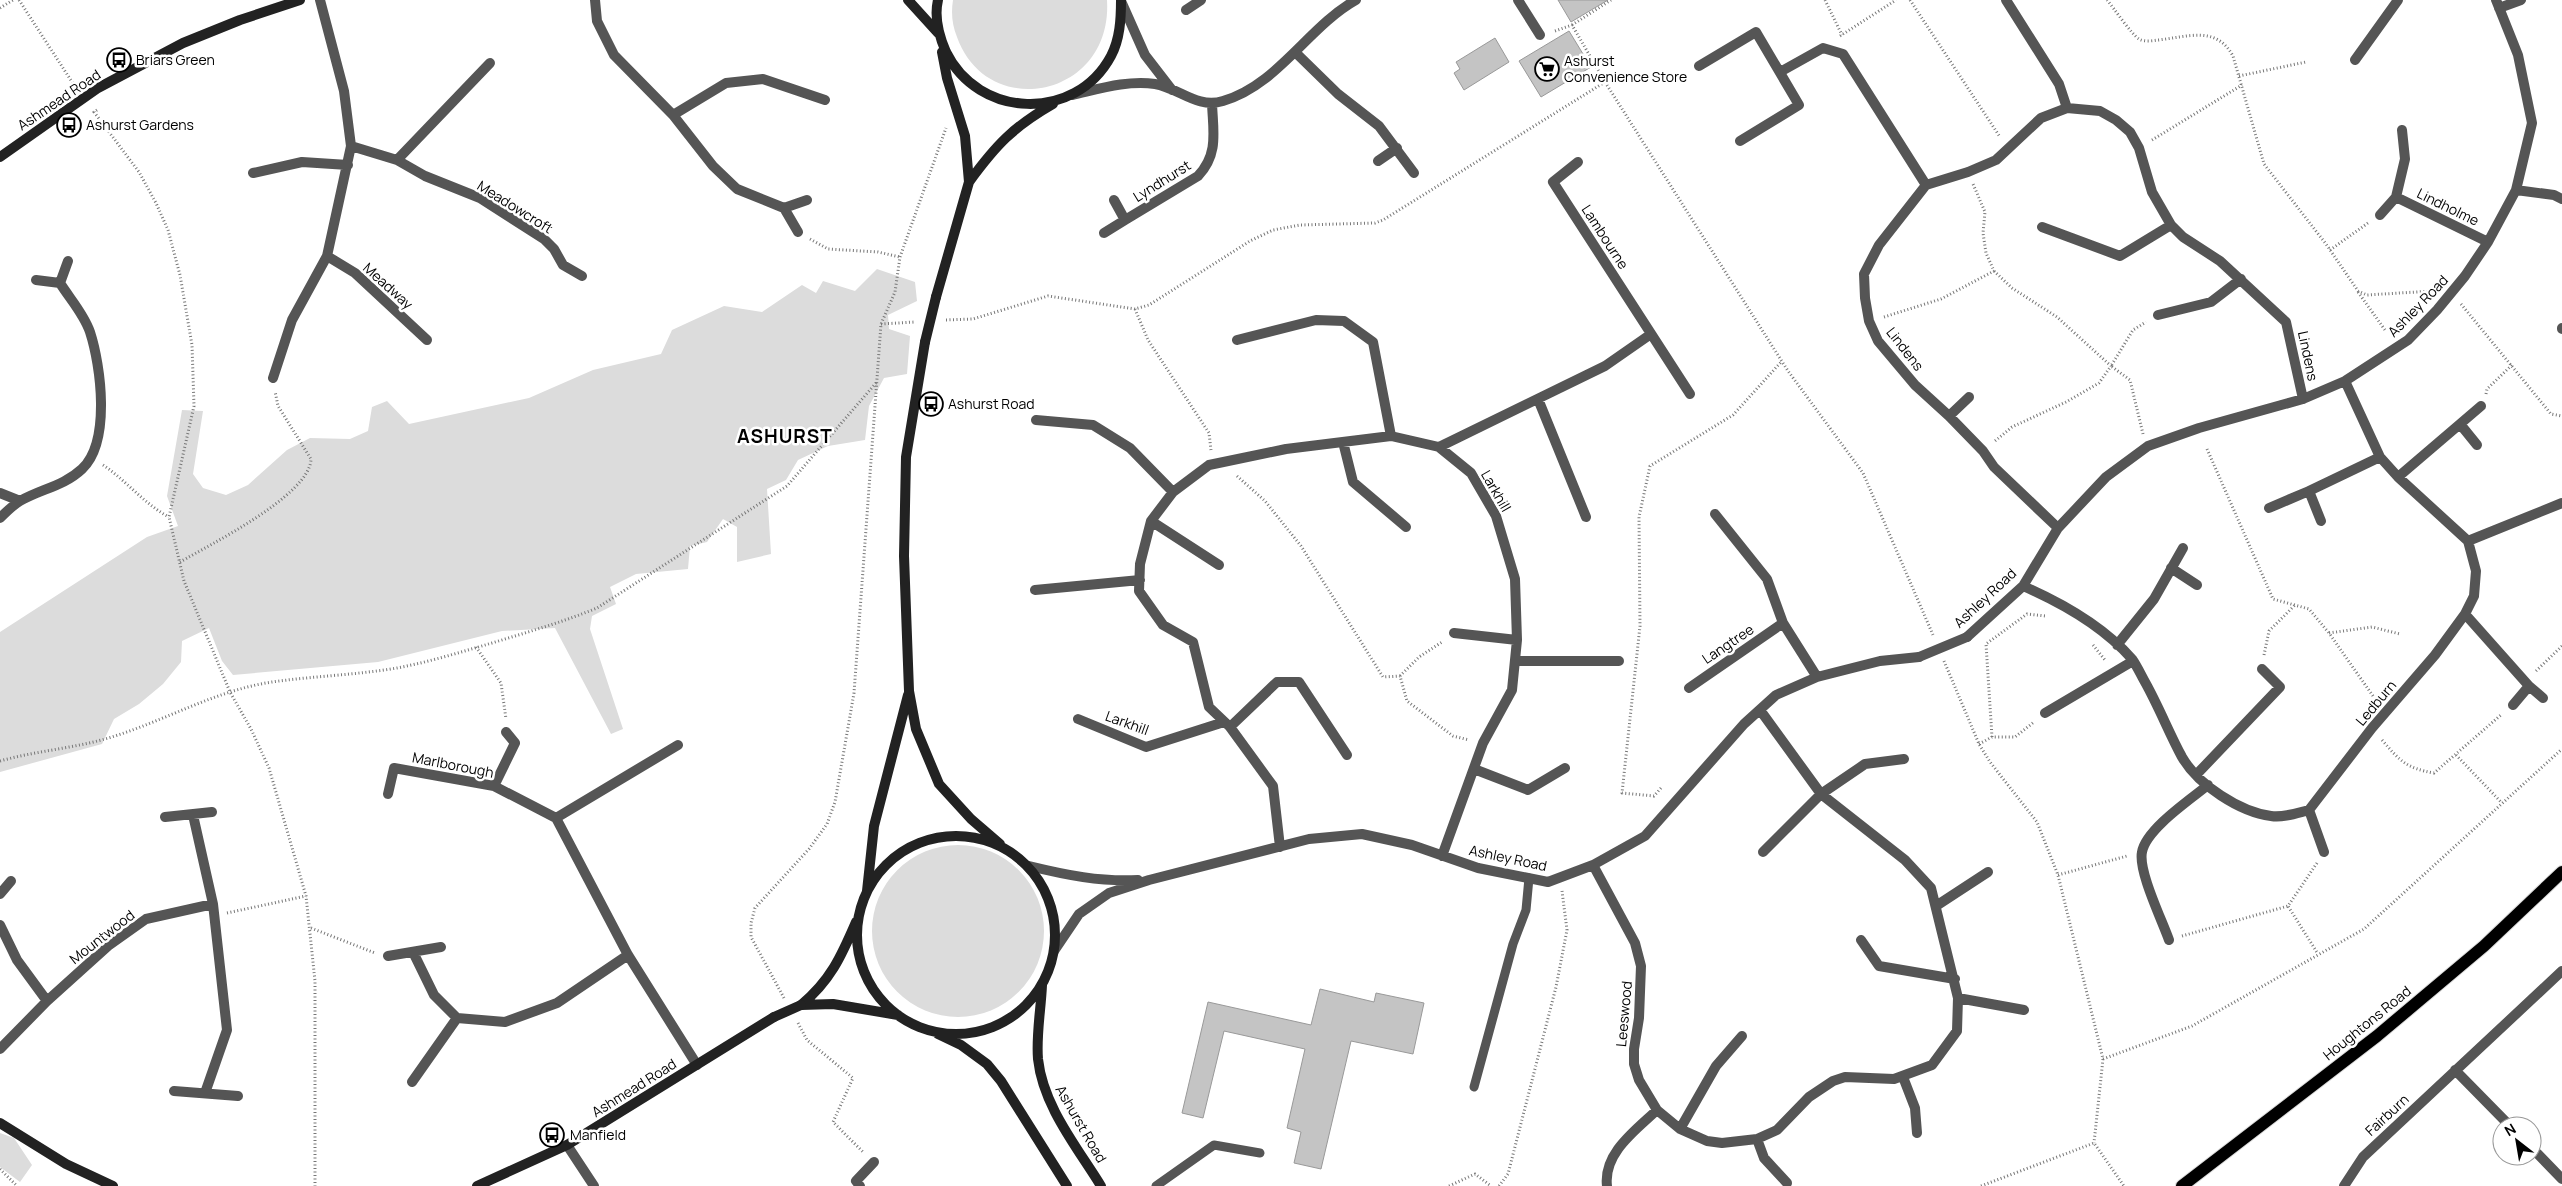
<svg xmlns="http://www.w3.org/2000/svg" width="2562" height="1186" font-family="Manrope,sans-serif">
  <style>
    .green { fill: #dcdcdc }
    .building { fill: #c4c4c4; stroke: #999 }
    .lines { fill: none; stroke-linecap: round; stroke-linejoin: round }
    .primary-casing { stroke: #dbdbdb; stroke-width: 14 }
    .path { stroke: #777; stroke-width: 3; stroke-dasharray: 1 2.5; stroke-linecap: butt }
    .lane { stroke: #555; stroke-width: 9 }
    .street { stroke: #555; stroke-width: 10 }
    .secondary { stroke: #222; stroke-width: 10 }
    .primary { stroke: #000; stroke-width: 12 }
    .street-bridge { stroke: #555; stroke-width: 10 }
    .secondary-bridge { stroke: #222; stroke-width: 10 }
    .labels { text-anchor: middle; stroke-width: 5; stroke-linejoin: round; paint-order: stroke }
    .poi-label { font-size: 14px; fill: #000; stroke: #fff; text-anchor: start }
    .street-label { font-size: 14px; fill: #000; stroke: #fff }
    .district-label { font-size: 19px; font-weight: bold; letter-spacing: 1px; fill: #000; stroke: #fff }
  </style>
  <rect width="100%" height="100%" fill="#fff"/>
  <path class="green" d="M953,0H1107C1113,98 987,122 957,37C952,25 951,13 953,0Z
    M877,269L915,282L917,301L888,315L889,329L910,336L907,374L884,378L869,406L865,440L828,446L798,460L786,480L767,489L771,554L737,562V527L723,519L707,542L690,546L688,569L636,574L610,587L616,604L592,616L590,629L623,729L611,734L555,628L502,631L378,662L233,675L222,661L209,628L182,641L181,662L163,684L139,704L114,719L102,744L0,772V632L147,537L178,526L167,496L182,410L203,411L193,474L203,488L226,495L248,485L287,450L310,438L350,439L368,431L372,407L387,401L409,424L529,398L593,370L661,354L672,330L724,306L762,312L802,285L816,293L823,281L855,291Z
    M872 931a86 86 0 1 1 172 0a86 86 0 1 1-172 0Z
    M0,1133L14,1138L32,1165L20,1182L0,1167Z"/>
  <path class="building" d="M1558,0H1608L1571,22Z
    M1569,31L1591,67L1541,97L1519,61Z
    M1495,38L1509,62L1464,90L1454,73L1460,69L1456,62Z
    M1320,989L1374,1002L1376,993L1424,1003L1413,1054L1351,1041L1321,1169L1294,1163L1301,1132L1287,1128L1305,1049L1224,1031L1203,1118L1182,1113L1208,1002L1311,1025Z"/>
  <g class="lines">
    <g class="primary-casing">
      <path id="primary" d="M2182,1186L2377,1036L2484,946L2562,872"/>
    </g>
    <path class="path" d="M19,0L74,85L76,84
      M1825,0L1842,35
      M1910,0L2000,137
      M2107,0C2114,8 2131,34 2139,39C2144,42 2152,41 2158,40C2188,37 2216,25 2233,56L2264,164L2326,244L2358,291L2367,295L2433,291
      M0,8L13,0
      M1572,25L1611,0
      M1555,31L1572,25L1605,82L1788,371L1863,473L1933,635
      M1840,36L1896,0
      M2239,76L2306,62
      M97,110L94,112L139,172L156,203L168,230L180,275L192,345L194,406L169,517L184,581L230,692L251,729L269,768L306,896L315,981V1186
      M2152,140L2242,85
      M810,239L828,249L878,252L900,257
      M2330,250L2368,223
      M1994,271L2012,288L2057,317L2111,366L2099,383L2066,402L2012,427L1995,441
      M2358,292L2385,330
      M2461,304L2551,414L2562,416
      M1135,309L1148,340L1209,433L1211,450
      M1884,317L1941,299L1994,271L1986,253L1983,233L1985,212L1973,184
      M946,320L973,319L1048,296L1135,309L1149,305L1250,241L1273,230L1300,225L1375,223L1383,220L1605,82
      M881,324L915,322
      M2486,394L2487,389L2512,365
      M2143,434L2130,380L2111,366L2133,330L2146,322
      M2207,449L2273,599L2309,609L2329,633
      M103,465C127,481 144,504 169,517
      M1237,476L1265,501L1301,546L1383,677L1400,676L1407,701L1453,736L1469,740
      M180,562C211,544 310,495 311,459L278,406L275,391
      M2093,645L2105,660
      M476,647L501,683L506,719
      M2264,655L2269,631L2295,605
      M1944,661L1979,744L1990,762L2037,822L2058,875L2103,1059L2094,1143
      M2536,671L2562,646
      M1400,676L1419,657L1442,642
      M2373,696L2329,633L2372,627L2400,634
      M1992,737L1986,644L2027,614L2046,616
      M2382,740C2400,761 2406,768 2434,773L2502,714
      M1979,744L1992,737H2015L2034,722
      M2456,755L2502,803
      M0,761C39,750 80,748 118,735C170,718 218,690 272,682C314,676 356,675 397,668C429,662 461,652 492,643C528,632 563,622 597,608L787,486L876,383
      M1661,788L1654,796L1622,793L1640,626L1639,517L1650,466L1733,415L1782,361
      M2317,863L2288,906L2318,954
      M2058,875L2127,856
      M227,913L306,896
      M311,928L375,953
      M2182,936L2288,906
      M784,998L751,937V923L755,908L809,849L827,824L835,802L854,693L881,324L895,292L900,257L946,128
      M798,1023L807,1040L853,1078L833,1122L864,1153
      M2103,1059L2192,1026L2364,929L2562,749
      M0,1169L17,1186
      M1449,1186L1475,1174L1491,1186
      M1499,1186L1508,1174L1556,987L1567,930L1562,891
      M1981,1186L2094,1143L2124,1186"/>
    <path class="lane" d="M1474,1087L1513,944L1526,910L1529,878
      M1156,1186L1214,1145L1260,1153"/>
    <path class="street" d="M595,0L597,21L614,55L673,115L713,166L737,189L784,208
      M1518,0L1540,35
      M2006,0L2059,84L2067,108
      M1121,1L1145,55L1172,90
      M2499,8L2521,0
      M1186,10L1201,0
      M1295,52L1338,94L1379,126L1414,173
      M2355,60L2398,0
      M1699,66L1756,32L1799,105L1740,141
      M1780,72L1823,48L1843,54L1926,185
      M1072,95C1099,89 1127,80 1155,84C1179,88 1197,109 1223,101C1278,85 1308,27 1356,0
      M673,115L726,83L763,79L825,100
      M351,146L397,160L425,176L480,198L544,239L554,249L563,265L582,276
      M397,160L490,63
      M1378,161L1397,148
      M1578,162L1553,182L1690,394
      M253,173L302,162L348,165
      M2516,190L2554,195L2562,199
      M2396,197L2488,242
      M2380,215L2396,197L2405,159L2402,130
      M1125,220L1198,176C1219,154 1213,131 1212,103
      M2042,227L2120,256L2171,225
      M798,232L784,208L807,200
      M1104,233L1125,220L1114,200
      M327,256L355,273L427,340
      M36,280L60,283L68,261
      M2158,315L2211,302L2241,279
      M2562,329V328
      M1237,340L1316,320L1344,321L1373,342L1391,436
      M273,378L292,320L327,256L351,146L344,91L320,0
      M1969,397L1949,416L1915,385L1878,341L1869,321L1865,298L1864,274L1879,245L1926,185L1968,172L1996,160L2041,118L2067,108L2100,111L2116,120L2130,132L2139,148L2152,192L2171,225L2183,237L2220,261L2286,322L2303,399
      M1538,399L1586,517
      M1949,416L1983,451L1994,467L2058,528
      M1036,420L1093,425L1130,448L1173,492
      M2460,424L2481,406
      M1343,442L1353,482L1406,527
      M1439,447L1605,366L1651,334
      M2398,477L2460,424L2477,445
      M2309,491L2380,457
      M0,493L20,501
      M2269,508L2309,491L2321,521
      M1715,514L1767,579L1783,623L1817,677
      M0,518C6,512 13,505 20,501C41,489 64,486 82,469C111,442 101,366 90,332C84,314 70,299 60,283
      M1151,521L1219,565
      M2468,541L2562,503
      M2171,568L2197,585
      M2023,586C2062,603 2104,627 2132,659C2137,666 2141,675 2145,682C2159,707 2169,733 2182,757C2198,785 2240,812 2271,816C2283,818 2297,813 2309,810L2372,728L2435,655L2465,614L2474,596L2476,571L2468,541L2398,477L2380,457L2345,381
      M1035,590L1140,580
      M2465,614L2529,686
      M1454,633L1517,640
      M1967,637L2023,586L2058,528L2106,477L2148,446L2199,428L2303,399L2345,381L2408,340L2437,310L2465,276L2488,242L2516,190L2532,123L2518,55L2496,0
      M2117,645L2154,599L2183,548
      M1515,661H1619
      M1689,688L1783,623
      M2513,705L2529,686L2543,698
      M2045,713L2133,661
      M1078,719L1146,747L1224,722
      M1230,727L1277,682H1299L1347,755
      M1474,769L1528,790L1565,768
      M2196,775L2280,687L2262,669
      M494,786L515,743L506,732
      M388,794L394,768L494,786L556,818L628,955L697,1065
      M2309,810L2324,852
      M193,815L213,904L227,1030L205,1093
      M165,817L212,812
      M556,818L678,745
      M1280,847L1273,786L1230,727L1209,707L1193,642L1163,625L1139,591L1140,564L1151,521L1173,492L1209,465L1286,449L1391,436L1439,447L1471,473L1496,516L1515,579L1517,640L1512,690L1483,743L1442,856
      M1763,852L1821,794L1865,764L1904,759
      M1593,865L1635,943L1641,966L1639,1018L1634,1049V1064L1639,1080L1657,1110L1680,1129L1707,1141L1722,1143L1757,1139L1777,1130L1809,1097L1833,1081L1845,1077L1894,1079L1932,1065L1957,1031L1958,998L1931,888L1905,860L1821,794L1760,710
      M1029,866C1066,875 1100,882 1138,880
      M0,894L11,881
      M1936,906L1988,872
      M0,925L17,960L47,1001
      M1861,940L1879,966L1955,979
      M2169,940C2162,920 2138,871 2142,852C2146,829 2191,799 2208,785
      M1054,951L1079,914L1109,893L1149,880L1309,839L1362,834L1412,845L1478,868L1548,882L1593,865L1645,836L1744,724L1776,695L1817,677L1880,661L1919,657
      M413,952L434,995L457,1018L505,1022L557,1003L628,955
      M388,956L441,947
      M1958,998L2024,1010
      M0,1049L47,1001L108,946L146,919L213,904
      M2455,1070L2510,1126
      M1903,1077L1915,1108L1917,1133
      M412,1082L457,1018
      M174,1091L238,1096
      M1680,1129L1716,1066L1742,1036
      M1757,1139L1764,1158L1787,1183
      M567,1145L594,1186
      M2532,1148L2562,1179
      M860,1186L856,1181L874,1162
      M1607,1186C1603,1153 1636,1130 1657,1110
      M2344,1186L2363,1157L2562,971"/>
    <path class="secondary" d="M908,0L938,33
      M938,0C934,17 939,36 946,52C978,118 1075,123 1111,56C1120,39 1121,19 1121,0
      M0,157L98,88L183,43L240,20L300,0
      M969,182C996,145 1013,127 1053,104
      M936,297L969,182L965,136L947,78L942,52
      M925,342L906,457L904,556L909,691L916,729L939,784L971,819L1000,844
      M857 935a99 99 0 1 1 198 0a99 99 0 1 1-198 0Z
      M867,891L874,826L908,695
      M1042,985C1041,1009 1036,1035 1038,1059C1043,1106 1077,1147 1101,1186
      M801,1005C830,981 841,957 856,922
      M801,1005L833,1004L898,1015
      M938,1034L961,1045L987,1064L1001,1081L1067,1186
      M0,1123L66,1164L113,1186
      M477,1186L567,1145L774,1017"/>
    <use href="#primary" class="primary"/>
    <path class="street-bridge" d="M1919,657L1967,637"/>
    <path class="secondary-bridge" d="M925,342L936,297
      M774,1017L801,1005"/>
  </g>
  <defs>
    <g id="bus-ring" transform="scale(1.25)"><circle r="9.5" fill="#fff" stroke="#000" stroke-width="1.5"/><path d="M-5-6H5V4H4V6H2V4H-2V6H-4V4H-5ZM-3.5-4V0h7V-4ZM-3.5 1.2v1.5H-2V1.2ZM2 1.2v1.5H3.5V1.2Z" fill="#000"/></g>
    <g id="supermarket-ring" transform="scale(1.25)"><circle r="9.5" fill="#fff" stroke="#000" stroke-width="1.5"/><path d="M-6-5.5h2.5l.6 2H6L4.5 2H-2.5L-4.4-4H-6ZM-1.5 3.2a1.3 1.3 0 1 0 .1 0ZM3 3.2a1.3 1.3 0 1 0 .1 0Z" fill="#000"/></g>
  </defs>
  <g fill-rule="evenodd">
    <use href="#bus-ring" x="119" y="60"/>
    <use href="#supermarket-ring" x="1547" y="69"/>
    <use href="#bus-ring" x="69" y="125"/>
    <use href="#bus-ring" x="931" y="404"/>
    <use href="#bus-ring" x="552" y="1135"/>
  </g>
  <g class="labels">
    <g class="poi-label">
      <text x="136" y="65">Briars Green</text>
      <text x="1564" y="66">Ashurst<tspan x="1564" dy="16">Convenience Store</tspan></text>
      <text x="86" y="130">Ashurst Gardens</text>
      <text x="948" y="409">Ashurst Road</text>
      <text x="570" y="1140">Manfield</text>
    </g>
    <g class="street-label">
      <text transform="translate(59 100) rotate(-34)" y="5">Ashmead Road</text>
      <text transform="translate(1162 181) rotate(-32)" y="5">Lyndhurst</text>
      <text transform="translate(515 207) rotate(32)" y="5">Meadowcroft</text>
      <text transform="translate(2448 207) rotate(26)" y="5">Lindholme</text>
      <text transform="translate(1605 237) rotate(57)" y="5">Lambourne</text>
      <text transform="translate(388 286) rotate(42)" y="5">Meadway</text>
      <text transform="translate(2418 306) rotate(-46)" y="5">Ashley Road</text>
      <text transform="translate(1905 349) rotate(52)" y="5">Lindens</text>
      <text transform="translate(2308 356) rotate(78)" y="5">Lindens</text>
      <text transform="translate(1496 491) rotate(60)" y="5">Larkhill</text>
      <text transform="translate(1985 598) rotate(-43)" y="5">Ashley Road</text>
      <text transform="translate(1728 644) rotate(-34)" y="5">Langtree</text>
      <text transform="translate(2376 703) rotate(-50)" y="5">Ledburn</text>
      <text transform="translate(1127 723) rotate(20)" y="5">Larkhill</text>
      <text transform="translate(453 765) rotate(11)" y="5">Marlborough</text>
      <text transform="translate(1508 858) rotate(12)" y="5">Ashley Road</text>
      <text transform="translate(102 937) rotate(-38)" y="5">Mountwood</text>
      <text transform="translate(1624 1014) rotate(-85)" y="5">Leeswood</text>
      <text transform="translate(2367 1023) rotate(-39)" y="5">Houghtons Road</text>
      <text transform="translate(634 1088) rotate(-32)" y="5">Ashmead Road</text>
      <text transform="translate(2387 1115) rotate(-43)" y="5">Fairburn</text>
      <text transform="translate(1081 1124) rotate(60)" y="5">Ashurst Road</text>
    </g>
    <g class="district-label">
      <text x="785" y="443">ASHURST</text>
    </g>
  </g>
  <g transform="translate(2517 1141) rotate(329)"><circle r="24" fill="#ffffff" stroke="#999999"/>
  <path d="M0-4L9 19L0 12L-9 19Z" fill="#000000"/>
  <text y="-8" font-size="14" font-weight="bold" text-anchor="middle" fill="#000000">N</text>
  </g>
</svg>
